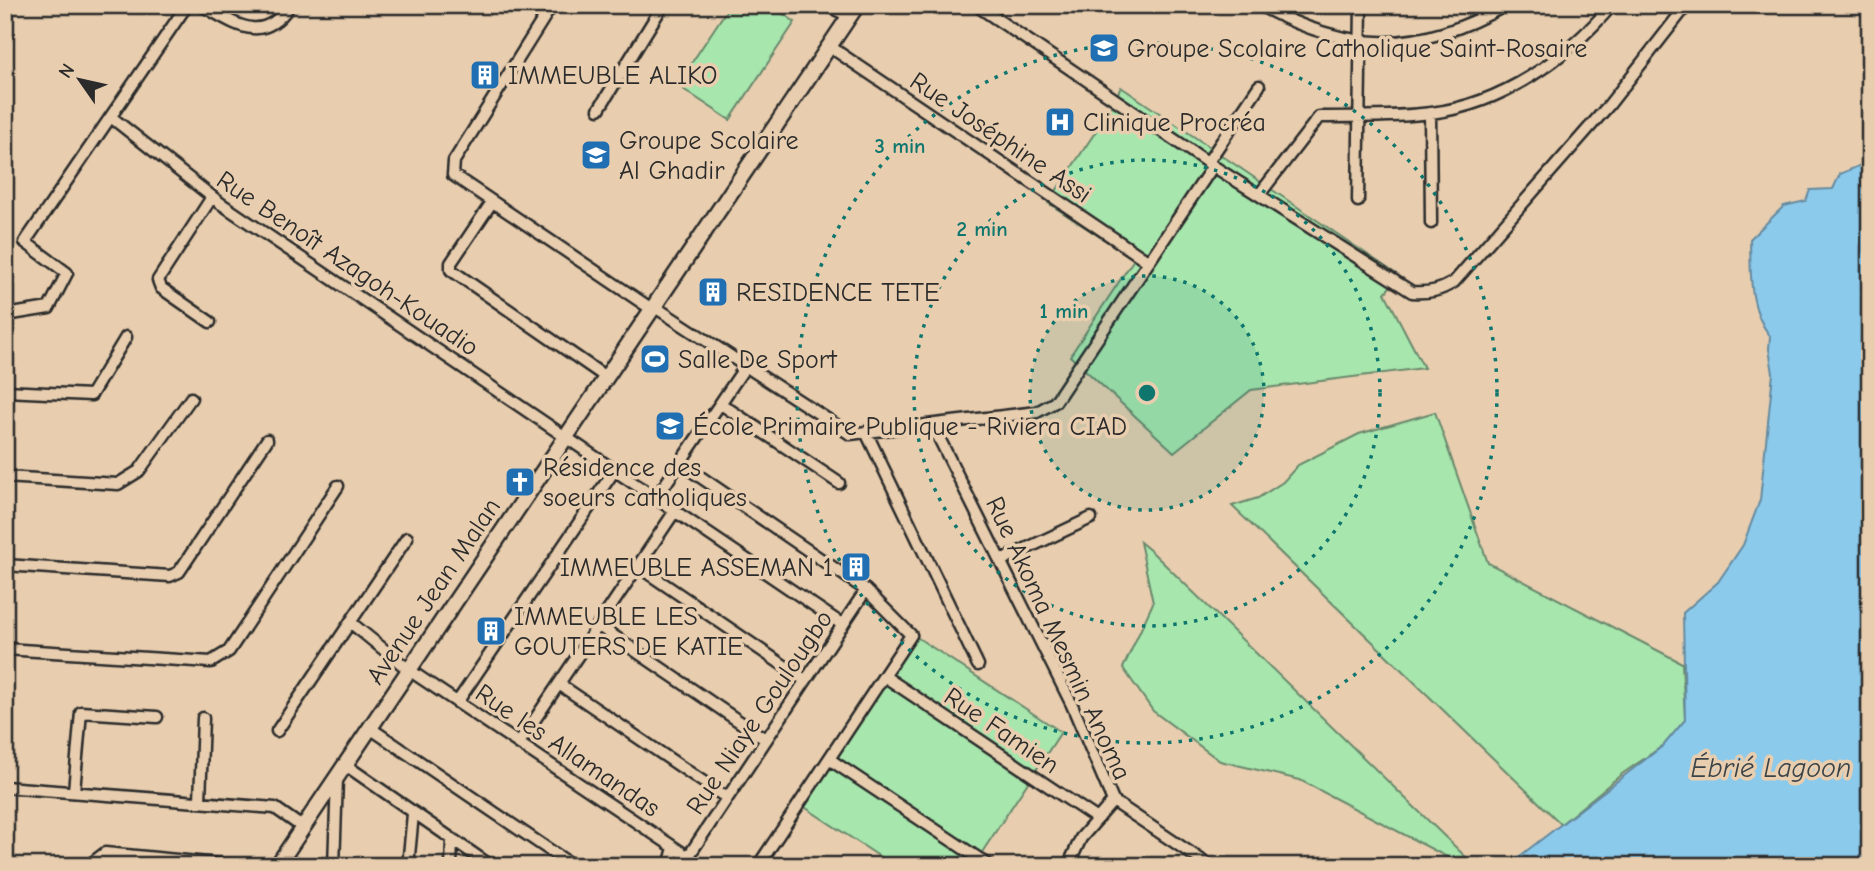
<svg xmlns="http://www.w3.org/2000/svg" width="1875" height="871" font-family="'Comic Neue',sans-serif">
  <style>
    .green { fill: #a7e6ad; stroke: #69886c; stroke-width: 2 }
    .water { fill: #8ccaec; stroke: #658a9f; stroke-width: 2 }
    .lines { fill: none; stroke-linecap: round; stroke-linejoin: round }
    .street-casing { stroke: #2b2b2b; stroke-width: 15 }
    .secondary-casing { stroke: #2b2b2b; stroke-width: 19 }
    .street { stroke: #e8ceaf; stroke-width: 10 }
    .secondary { stroke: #e8ceaf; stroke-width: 14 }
    .ring { fill: none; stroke: #0f766e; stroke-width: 3.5; stroke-dasharray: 3.5 7 }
    .labels { text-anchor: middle; stroke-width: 7; stroke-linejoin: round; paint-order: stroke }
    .poi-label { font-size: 26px; fill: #2b2b2b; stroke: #e8ceaf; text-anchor: start }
    .street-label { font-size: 26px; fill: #2b2b2b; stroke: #e8ceaf }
    .water-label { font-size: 28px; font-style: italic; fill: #3a4348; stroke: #e8ceaf }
    .centre { fill: #0f766e; stroke: #e8ceaf; stroke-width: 3.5 }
    .ring-label { font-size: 21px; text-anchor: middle; font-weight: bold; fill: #0f766e; stroke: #e8ceaf; stroke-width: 7; stroke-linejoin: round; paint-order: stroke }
  </style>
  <rect width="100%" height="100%" fill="#e8ceaf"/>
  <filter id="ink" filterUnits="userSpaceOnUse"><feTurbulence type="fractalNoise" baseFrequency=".0143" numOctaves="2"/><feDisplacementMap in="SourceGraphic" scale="14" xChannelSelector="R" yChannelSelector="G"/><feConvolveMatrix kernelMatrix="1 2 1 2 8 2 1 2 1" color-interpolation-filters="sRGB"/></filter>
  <g filter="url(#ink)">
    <path class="green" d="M730,5H770L795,22L730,120L677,85Z
      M1121,87L1399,276L1385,293L1424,368L1251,390L1174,452L1070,356L1134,259L1048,203L1108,113Z
      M1435,412L1488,563L1682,663L1685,720L1664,745L1622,774L1561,824L1232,506L1258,498L1283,482L1298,465L1359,434Z
      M1140,542L1152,552L1475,866H1464L1300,780L1220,761L1153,711L1123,668L1153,603Z
      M915,636L1061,732L973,866H894L803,806Z"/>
    <path class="water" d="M1870,149V866H1507L1664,745L1685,720L1683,613L1718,582L1743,545L1760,500L1773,373L1769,349L1770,336C1748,308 1751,273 1750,239L1784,206L1806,201L1810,190L1833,189L1840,174L1861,165Z"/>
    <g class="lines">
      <g class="street-casing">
        <path id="street" d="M201,5C236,24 262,46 290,5
          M552,5L454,161L453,175L653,310
          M826,5L849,16
          M976,5L1213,166L1412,292C1429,293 1440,291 1454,282L1609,105L1687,5
          M1259,5C1348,53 1417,56 1506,5
          M829,46L1149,262
          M599,109L663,5
          M1430,113L1431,223
          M111,117L220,203L843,625
          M1208,162L1259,86
          M1259,195L1319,117C1356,116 1394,118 1431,113C1503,104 1566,59 1612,5
          M1358,201L1361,5
          M492,202L451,263V270L607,378
          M655,307L850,434L1037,412L1055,402L1213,166
          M5,322L12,314L49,308L67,273L25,242L187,5
          M210,322L161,288L158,280L212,197
          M5,391L91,395L126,337
          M721,404L839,483
          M933,426L1072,705L1113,801L1210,866
          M866,432L978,665
          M680,463L866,590L911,635L758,866
          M5,477L118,484L139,471L191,398
          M656,498L745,367
          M1000,561L1091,518
          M5,565L170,576L179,572L267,440
          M639,567L805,680
          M350,622L409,670L702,866
          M599,626L765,739
          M5,649L211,662L229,651L338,486
          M884,676L1096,818
          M559,684L727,798
          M458,701L614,471
          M370,728L573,866
          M277,731L407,538
          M519,743L675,511
          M829,759L990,866
          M344,764L491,866
          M5,787L275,808L302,827
          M74,791L81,712L157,717
          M200,801L203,718
          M688,857L866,590
          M88,866L105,853L239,866
          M334,866L337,778
          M408,866L413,814
          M451,866L452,840
          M669,866L674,848
          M1068,866L1081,838L1113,801"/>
      </g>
      <g class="secondary-casing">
        <path id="secondary" d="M277,866L857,5"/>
      </g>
      <use href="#street" class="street"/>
      <use href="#secondary" class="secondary"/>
    </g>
  </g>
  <circle cx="1147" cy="393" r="117" fill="#0f766e" fill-opacity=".12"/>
  <g class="ring">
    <circle cx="1147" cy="393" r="117"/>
    <circle cx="1147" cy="393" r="233"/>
    <circle cx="1147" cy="393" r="350"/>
  </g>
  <defs>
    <g id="school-square" transform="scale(1.575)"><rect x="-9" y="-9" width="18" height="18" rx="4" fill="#1f6fb2" stroke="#e8ceaf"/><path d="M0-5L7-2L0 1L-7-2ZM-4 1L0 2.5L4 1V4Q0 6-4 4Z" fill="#fff"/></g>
    <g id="building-square" transform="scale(1.575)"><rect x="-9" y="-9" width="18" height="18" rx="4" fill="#1f6fb2" stroke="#e8ceaf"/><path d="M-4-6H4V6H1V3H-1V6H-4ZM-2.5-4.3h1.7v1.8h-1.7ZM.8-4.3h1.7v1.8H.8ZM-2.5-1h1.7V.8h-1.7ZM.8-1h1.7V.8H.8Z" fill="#fff"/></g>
    <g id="hospital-square" transform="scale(1.575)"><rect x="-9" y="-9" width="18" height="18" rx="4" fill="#1f6fb2" stroke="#e8ceaf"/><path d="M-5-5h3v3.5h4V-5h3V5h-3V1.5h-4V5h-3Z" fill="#fff"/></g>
    <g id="stadium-square" transform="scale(1.575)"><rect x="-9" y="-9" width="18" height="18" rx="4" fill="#1f6fb2" stroke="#e8ceaf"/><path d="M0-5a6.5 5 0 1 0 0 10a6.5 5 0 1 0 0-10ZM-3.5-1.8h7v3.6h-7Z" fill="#fff"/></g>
    <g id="church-square" transform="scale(1.575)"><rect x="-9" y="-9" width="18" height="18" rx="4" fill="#1f6fb2" stroke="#e8ceaf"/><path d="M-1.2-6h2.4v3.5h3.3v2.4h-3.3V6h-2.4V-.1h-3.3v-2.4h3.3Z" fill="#fff"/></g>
  </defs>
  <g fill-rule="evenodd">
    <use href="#school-square" x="1104" y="48"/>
    <use href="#building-square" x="485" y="75"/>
    <use href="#hospital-square" x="1060" y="122"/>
    <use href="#school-square" x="596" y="155"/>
    <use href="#building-square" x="713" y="292"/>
    <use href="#stadium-square" x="655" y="359"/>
    <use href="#school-square" x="670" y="426"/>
    <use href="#church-square" x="520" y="482"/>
    <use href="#building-square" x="856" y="567"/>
    <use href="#building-square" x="491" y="631"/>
  </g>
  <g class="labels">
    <g class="poi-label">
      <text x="1127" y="57">Groupe Scolaire Catholique Saint-Rosaire</text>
      <text x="508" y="84">IMMEUBLE ALIKO</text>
      <text x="1083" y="131">Clinique Procréa</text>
      <text x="619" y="149">Groupe Scolaire<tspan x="619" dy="30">Al Ghadir</tspan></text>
      <text x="736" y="301">RESIDENCE TETE</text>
      <text x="678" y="368">Salle De Sport</text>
      <text x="693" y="435">École Primaire Publique - Riviera CIAD</text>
      <text x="543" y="476">Résidence des<tspan x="543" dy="30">soeurs catholiques</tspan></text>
      <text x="833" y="576" text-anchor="end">IMMEUBLE ASSEMAN 1</text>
      <text x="514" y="625">IMMEUBLE LES<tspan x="514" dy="30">GOUTERS DE KATIE</tspan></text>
    </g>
    <g class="street-label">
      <text transform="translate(1001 137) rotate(34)" y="9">Rue Joséphine Assi</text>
      <text transform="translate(348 263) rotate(34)" y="9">Rue Benoît Azagoh-Kouadio</text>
      <text transform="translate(433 591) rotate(-56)" y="9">Avenue Jean Malan</text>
      <text transform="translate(1059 638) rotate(65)" y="9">Rue Akoma Mesmin Anoma</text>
      <text transform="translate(759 712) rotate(-56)" y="9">Rue Niaye Goulougbo</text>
      <text transform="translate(1002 730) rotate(34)" y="9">Rue Famien</text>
      <text transform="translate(568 750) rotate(34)" y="9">Rue les Allamandas</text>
    </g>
    <g class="water-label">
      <text x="1771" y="777">Ébrié Lagoon</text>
    </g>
  </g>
  <circle cx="1147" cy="393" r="10" class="centre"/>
  <g class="ring-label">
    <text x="900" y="153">3 min</text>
    <text x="982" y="236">2 min</text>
    <text x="1064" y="318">1 min</text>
  </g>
  <rect width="1875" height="871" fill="none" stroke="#e8ceaf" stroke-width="28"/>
  <rect x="14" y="14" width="1847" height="843" fill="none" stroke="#2b2b2b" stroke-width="2.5" filter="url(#ink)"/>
  <g transform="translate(80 80) rotate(304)" stroke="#e8ceaf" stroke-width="5" paint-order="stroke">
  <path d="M0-5L12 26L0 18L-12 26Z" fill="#2b2b2b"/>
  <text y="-10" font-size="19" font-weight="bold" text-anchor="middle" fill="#2b2b2b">N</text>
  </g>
</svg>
